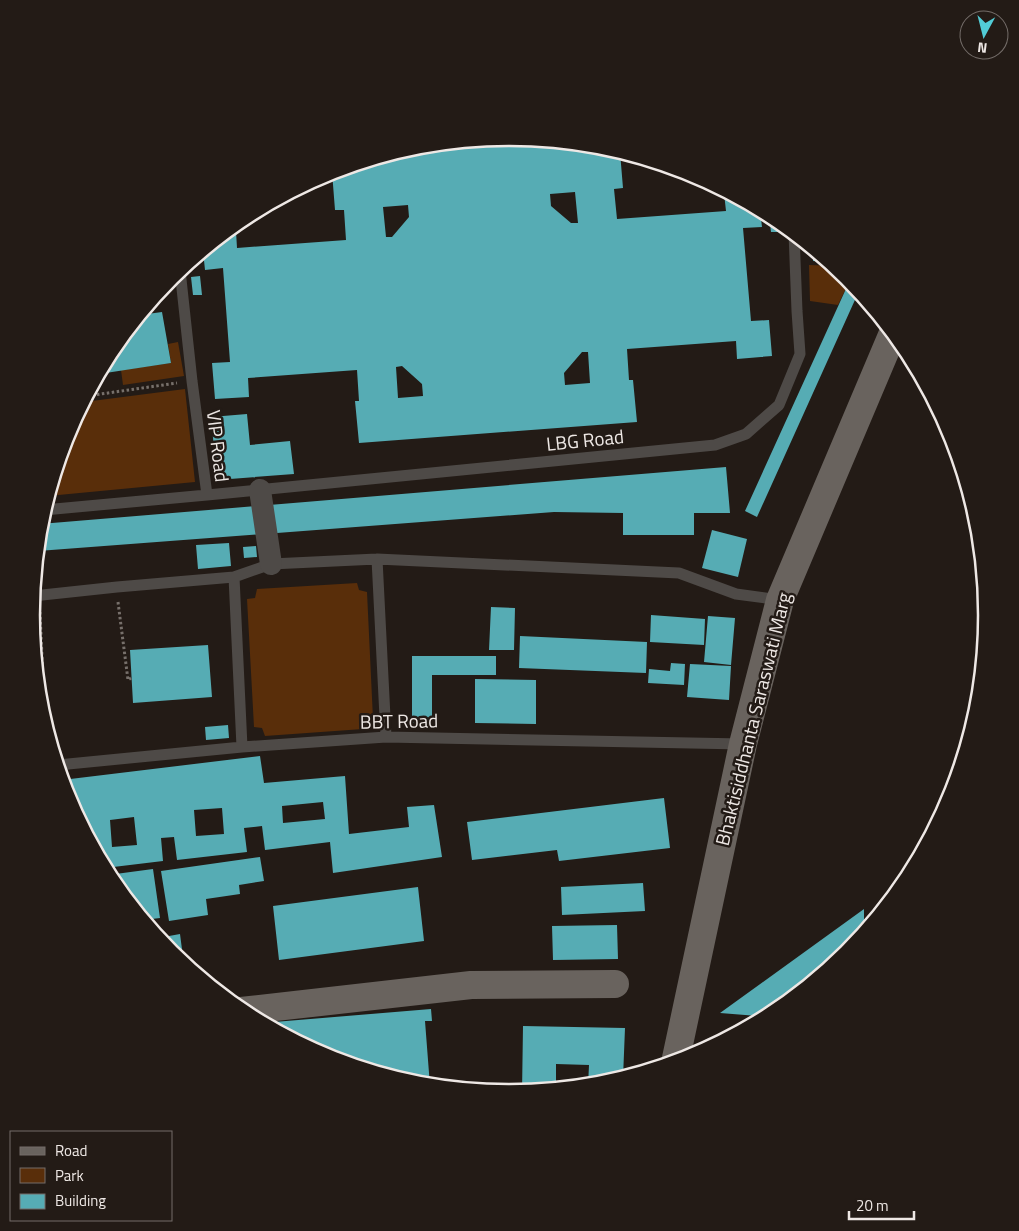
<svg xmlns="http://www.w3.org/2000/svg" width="1019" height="1231" font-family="'Titillium Web',sans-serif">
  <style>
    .green { fill: #592e0a }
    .building { fill: #56acb4; fill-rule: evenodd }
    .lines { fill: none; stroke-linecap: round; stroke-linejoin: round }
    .path { stroke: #77706b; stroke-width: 3; stroke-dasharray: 2.5 2.5; stroke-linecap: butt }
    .lane { stroke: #4e4a47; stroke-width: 11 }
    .street { stroke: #4e4a47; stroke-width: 22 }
    .secondary { stroke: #69635e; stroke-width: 28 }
    .labels { text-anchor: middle; stroke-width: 5; stroke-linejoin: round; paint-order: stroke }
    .street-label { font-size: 19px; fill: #eee8e5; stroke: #231b16 }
    .rim { fill: none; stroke: #eee8e5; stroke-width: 2.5 }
  </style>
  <rect width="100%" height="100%" fill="#231b16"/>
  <path class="green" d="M809,265L834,266L850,280L838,305L810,301Z
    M178,342L184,376L123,385L121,370L171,363L168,344Z
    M185,389L195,482L48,496L68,432L84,402Z
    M357,583L359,590L367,592L373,719L366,722L363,729L265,736L262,728L254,727L247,599L255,598L257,589Z"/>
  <path class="building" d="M510,137L603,146L620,152L623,188L614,189L617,219L726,211L724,193H728L760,210L762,227L743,228L751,321L769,320L772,356L737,359L736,341L627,349L629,380H633L637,422L531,430L359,443L355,401H359L357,370L248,378L249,397L215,399L212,363L230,362L223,268L205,270L203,251L228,231H236L237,248L346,240L344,210H335L332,172L416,146ZM575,192L578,223H571L551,206L550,194ZM408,205L409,217L392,237H386L383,207ZM582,352H588L590,383L565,385L564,373ZM402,366L422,384L423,396L398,398L396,367Z
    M769,215L780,222L781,232H771Z
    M813,249L820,255L829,262L813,261Z
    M200,276L202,295H193L191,277Z
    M850,280L859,291L757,517L745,511Z
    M162,312L171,363L99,374L112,350L140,315Z
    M247,414L250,445L290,441L294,474L217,480L211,417Z
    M726,467L730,513H694V535H623V513L554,512L38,551L40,524Z
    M712,530L747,539L738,577L702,568Z
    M229,543L231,566L198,569L196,545Z
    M256,546L257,557L244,558L243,547Z
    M491,607L515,608L514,650H489Z
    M651,615L705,619L704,645L650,642Z
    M708,616L735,618L731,665L704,662Z
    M520,636L647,642L646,673L519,668Z
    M208,645L212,697L133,703L130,650Z
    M412,656H496V675H432V723H412Z
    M671,663L685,664L684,685L648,683L649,669L670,671Z
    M690,664L731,666L729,700L687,697Z
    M475,679L536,680V724L475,723Z
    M228,725L229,738L206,740L205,727Z
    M260,756L264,783L345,776L349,834L409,827L407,807L434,805L442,857L333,873L330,842L265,850L262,826L244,828L247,852L177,860L174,837L161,838L163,861L105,868L87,835L84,814L76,815L68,798L62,780ZM323,802L325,819L283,823L282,806ZM222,808L224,834L196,836L194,810ZM134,817L137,845L112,847L110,820Z
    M664,798L670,848L559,861L557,850L472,860L467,822Z
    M260,857L264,881L239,885L240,894L206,899L208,915L169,921L161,871Z
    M153,869L160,918L144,920L112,881L108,875Z
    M643,883L645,911L562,915L561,887Z
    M418,887L424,941L279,960L273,906Z
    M864,909V934L847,954L775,1013L769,1017L720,1013Z
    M617,925L618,959L553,960L552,926Z
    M180,934L183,957L177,958L171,953L158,938Z
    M431,1009L432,1021H425L430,1086L416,1085L326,1057L262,1023Z
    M523,1026L625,1028L623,1078L603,1085L588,1086L589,1065L556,1064V1089L522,1093Z"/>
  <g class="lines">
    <path class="path" d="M87,396L177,383
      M118,602L128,680L131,678
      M40,612L45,723"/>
    <path class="lane" d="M207,495L715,445L746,434L779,405L800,354L797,311L794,233
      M44,510L207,495L192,381L180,270
      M377,559L386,737
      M234,577L242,747
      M33,596L117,587L234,577L271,564L377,559L679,573L736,594L780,600
      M58,765L242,747L386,737L743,744"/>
    <path class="street" d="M260,490L271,564"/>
    <path class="secondary" d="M241,1011L471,985L615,984
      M675,1063L743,744L780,600L893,333"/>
  </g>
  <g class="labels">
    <g class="street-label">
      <text transform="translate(585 440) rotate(-6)" y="7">LBG Road</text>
      <text transform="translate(218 446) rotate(83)" y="7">VIP Road</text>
      <text transform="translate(753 719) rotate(-76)" y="7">Bhaktisiddhanta Saraswati Marg</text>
      <text transform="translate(399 721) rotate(-1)" y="7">BBT Road</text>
    </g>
  </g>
  <path d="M0 0H1019V1231H0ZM40 615a469 469 0 1 1 938 0a469 469 0 1 1-938 0Z" fill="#231b16" fill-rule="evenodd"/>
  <path class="rim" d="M40 615a469 469 0 1 1 938 0a469 469 0 1 1-938 0Z"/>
  <rect x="10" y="1131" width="162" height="90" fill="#231b16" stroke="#746d69"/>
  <rect x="20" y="1147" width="25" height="8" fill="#69635e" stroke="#746d69"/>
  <text x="55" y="1156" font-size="15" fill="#eee8e5">Road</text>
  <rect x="20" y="1168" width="25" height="15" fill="#592e0a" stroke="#746d69"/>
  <text x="55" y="1181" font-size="15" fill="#eee8e5">Park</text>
  <rect x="20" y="1194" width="25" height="15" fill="#56acb4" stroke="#746d69"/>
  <text x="55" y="1206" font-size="15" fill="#eee8e5">Building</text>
  <g transform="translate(984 35) rotate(187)"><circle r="24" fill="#231b16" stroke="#746d69"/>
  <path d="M0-4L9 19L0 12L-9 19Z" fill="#52ccd6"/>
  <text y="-8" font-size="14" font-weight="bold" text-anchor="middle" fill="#eee8e5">N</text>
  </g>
  <path d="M849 1211v8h65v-8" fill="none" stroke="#eee8e5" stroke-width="2.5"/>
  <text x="856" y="1211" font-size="15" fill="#eee8e5" stroke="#231b16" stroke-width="4" paint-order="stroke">20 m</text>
</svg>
